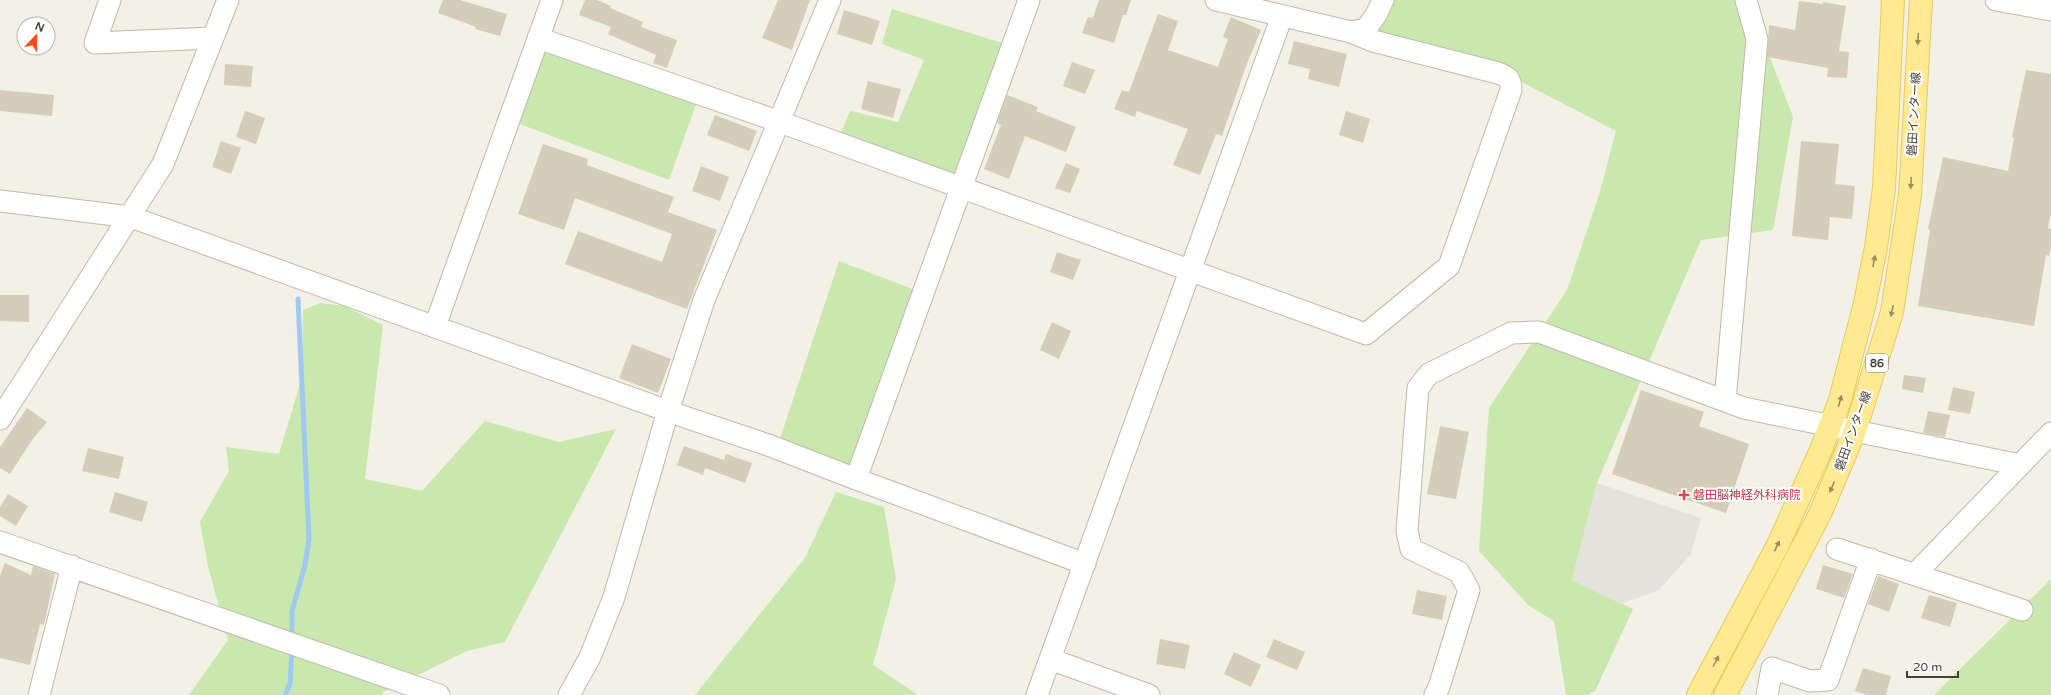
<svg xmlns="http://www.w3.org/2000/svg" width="2051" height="695" font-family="'Varela Round','Noto Sans JP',sans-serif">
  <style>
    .green { fill: #c8e8ad }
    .parking { fill: #e3e2dd }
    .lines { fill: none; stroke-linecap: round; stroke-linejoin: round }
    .stream { stroke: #a0c8f1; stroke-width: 5 }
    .building { fill: #d5cdba }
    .minor-casing { stroke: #beb9a8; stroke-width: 23 }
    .major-casing { stroke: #e5ca60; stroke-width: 24 }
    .minor { stroke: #fff; stroke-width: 21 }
    .major { stroke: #ffea92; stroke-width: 22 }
    .oneway { fill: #998c5f }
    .health-dot { fill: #e0444e; stroke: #fff; stroke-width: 1.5 }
    .labels { text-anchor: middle; stroke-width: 4; stroke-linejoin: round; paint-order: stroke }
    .shield { fill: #fff; stroke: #7d7972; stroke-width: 1 }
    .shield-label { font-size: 11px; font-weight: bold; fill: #454035 }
    .street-label { font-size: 12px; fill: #454035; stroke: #fff }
    .health-label { font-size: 12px; fill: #be3a42; stroke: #fff; text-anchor: start }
  </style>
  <rect width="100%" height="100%" fill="#f3f0e5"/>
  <path class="green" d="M1371,0H1748L1793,117L1773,230L1701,240L1597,483L1572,580L1633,609L1595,691L1586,695H1566L1554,621L1528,605L1479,551L1489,408L1567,290L1599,195L1616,131L1510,76L1366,29L1376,15Z
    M892,9L1012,46L961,188L837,143L850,111L898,122L924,60L882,44Z
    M543,39L699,96L669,180L509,120Z
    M839,261L923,293L856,479L777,448Z
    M321,303L344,306L383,325L365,479L422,491L485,421L559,442L616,429L505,642L467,651L383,692L382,695H189L228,640L208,566L200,522L229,471L226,447L279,454L302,377L303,310Z
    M836,492L884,507L896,579L873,665L918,695H695L805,558Z
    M2051,579V695H1934Z"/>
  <path class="parking" d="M1597,483L1701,518L1691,554L1659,590L1621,604L1572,580Z"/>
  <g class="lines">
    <path class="stream" d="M292,640V611L305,565L309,539L298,299
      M285,695L290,684L292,650"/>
  </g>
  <path class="building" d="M443,0H460L507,14L500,36L475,29L476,27L438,13Z
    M585,0H597L611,6L610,8L643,22L641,27L677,40L667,68L653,63L656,55L608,34L611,27L579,15Z
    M778,0H810L792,50L762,38Z
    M1099,0H1131L1126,15H1123L1114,43L1082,33L1088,17L1093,18Z
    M1799,1L1823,4V2L1846,6L1839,51L1849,52L1847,78L1827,77L1828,68L1767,57L1769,25L1795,30Z
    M844,10L880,21L872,45L837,34Z
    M1158,14L1178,21L1168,50L1218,67L1228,39L1223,37L1231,17L1261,30L1246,66L1222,136L1216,134L1200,175L1173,165L1188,129L1137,111L1135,117L1114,109L1122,90L1129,92Z
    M1294,41L1347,54L1339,87L1308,79L1310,69L1288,64Z
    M1072,62L1095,70L1085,94L1063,86Z
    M225,64L253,66L251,87L224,85Z
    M2026,70L2051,74V212L2048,228L2051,229V247L2049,256L2046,255L2034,326L1918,306L1930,230L1928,229L1943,157L2008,171L2014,138L2012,137Z
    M868,81L901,89L893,118L861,109Z
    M0,90L54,95L52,116L0,111Z
    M1007,95L1038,107L1036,111L1076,127L1066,152L1025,136L1009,179L984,169L1001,125L997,123Z
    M245,111L265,118L256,144L236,137Z
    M1346,111L1370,119L1363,143L1339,135Z
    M715,115L757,131L749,151L707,135Z
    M221,141L241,148L231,174L212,167Z
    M1801,141L1839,144L1835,184L1855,186L1852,219L1830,217L1828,240L1792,236Z
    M543,144L588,159L587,165L674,197L668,212L717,230L687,309L565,264L578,231L662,262L672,234L575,198L564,230L518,214Z
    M1066,163L1080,169L1070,193L1055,188Z
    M701,166L729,177L720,201L692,191Z
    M1057,252L1081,260L1073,280L1050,272Z
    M0,295H29V322L0,321Z
    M1052,322L1071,331L1059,359L1040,350Z
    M632,344L671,359L658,393L619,378Z
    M1904,375L1926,378L1923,393L1902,389Z
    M1953,387L1975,392L1970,414L1948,410Z
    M1641,390L1704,412L1699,426L1749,444L1726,513L1612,474Z
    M27,408L47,422L32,440L10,474L0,468V447Z
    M1928,411L1950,415L1945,437L1923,433Z
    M1440,426L1469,432L1456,499L1427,494Z
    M684,446L724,460L726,454L752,463L745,483L705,468L703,475L677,465Z
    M88,448L124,457L119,479L82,471Z
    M115,492L148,502L142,522L109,512Z
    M8,494L28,506L16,526L0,516V507Z
    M5,563L31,575L33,566L55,574L44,625L40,624L30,665L0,658V576Z
    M1823,565L1853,574L1844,598L1816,589Z
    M1878,576L1899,584L1889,612L1868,604Z
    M1417,590L1447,596L1442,620L1412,614Z
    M1929,595L1957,603L1950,627L1921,618Z
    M1160,639L1190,645L1185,669L1156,664Z
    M1274,639L1305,652L1297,670L1266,657Z
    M1234,652L1261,665L1251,687L1224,674Z
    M1863,668L1891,676L1886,695H1868L1855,691Z"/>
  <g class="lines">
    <g class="minor-casing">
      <path id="minor" d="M110,0L95,43L212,38
        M1216,0L1351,32L1366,29L1376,15L1383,0
        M1996,0L2051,10
        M538,38L780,122L1366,334L1449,266L1511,90C1511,79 1508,77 1498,73L1373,41L1351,32
        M0,201L131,217L676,414L771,446L856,479L1085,564
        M435,326L552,0
        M1725,401L1757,39L1746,0
        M0,419L163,164L228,0
        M856,479L1029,0
        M0,542L439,695
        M1837,549L2022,610
        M1915,574L2051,433
        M1050,659L1149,695
        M39,695L72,566
        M569,695L590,657L614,597L668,411L704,300L830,0
        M1037,695L1282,16
        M1435,695L1439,687L1469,590L1459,572L1411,549L1407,531L1418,388L1429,374L1511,333L1539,332L1744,408L2020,465
        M1767,695L1772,668L1810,681L1828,680L1871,559"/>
    </g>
    <g class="major-casing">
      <path id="major" d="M1698,695L1778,545L1820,452L1840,400L1865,303L1876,247L1884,188L1893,0
        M1725,695L1820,514L1855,431L1892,312L1910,195L1921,0"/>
    </g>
    <use href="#minor" class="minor"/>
    <use href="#major" class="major"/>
  </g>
  <defs><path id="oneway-solid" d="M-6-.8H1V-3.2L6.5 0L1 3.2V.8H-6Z"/></defs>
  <g class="oneway">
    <use href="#oneway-solid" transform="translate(1918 39) rotate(93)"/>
    <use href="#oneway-solid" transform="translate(1911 183) rotate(93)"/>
    <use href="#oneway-solid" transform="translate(1874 261) rotate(-79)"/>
    <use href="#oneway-solid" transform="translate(1892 311) rotate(102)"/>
    <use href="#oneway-solid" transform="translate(1840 401) rotate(-73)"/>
    <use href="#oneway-solid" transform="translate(1832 487) rotate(113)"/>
    <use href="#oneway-solid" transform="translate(1777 546) rotate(-64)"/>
    <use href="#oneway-solid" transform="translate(1716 661) rotate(-62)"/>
  </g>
  <path class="health-dot" d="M1682 489h4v4h4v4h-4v4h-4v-4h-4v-4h4z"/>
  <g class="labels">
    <rect class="shield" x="1866" y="354" width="22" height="18" rx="3"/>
    <g class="shield-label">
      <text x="1877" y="367">86</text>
    </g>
    <g class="street-label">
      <text transform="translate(1914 114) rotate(-87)" y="4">磐田インター線</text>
      <text transform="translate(1853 431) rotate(-70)" y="4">磐田インター線</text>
    </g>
    <g class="health-label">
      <text x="1693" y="499">磐田脳神経外科病院</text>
    </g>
  </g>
  <g transform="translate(36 36) rotate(22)"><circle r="19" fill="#ffffff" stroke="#b5b3ae"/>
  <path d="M0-3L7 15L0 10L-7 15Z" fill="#fd4b12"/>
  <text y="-6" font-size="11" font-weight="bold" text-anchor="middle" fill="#454035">N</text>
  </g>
  <path d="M1907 671v6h51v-6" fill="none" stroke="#454035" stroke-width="2"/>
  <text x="1913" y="671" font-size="12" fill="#454035" stroke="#ffffff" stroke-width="3" paint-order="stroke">20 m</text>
</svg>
